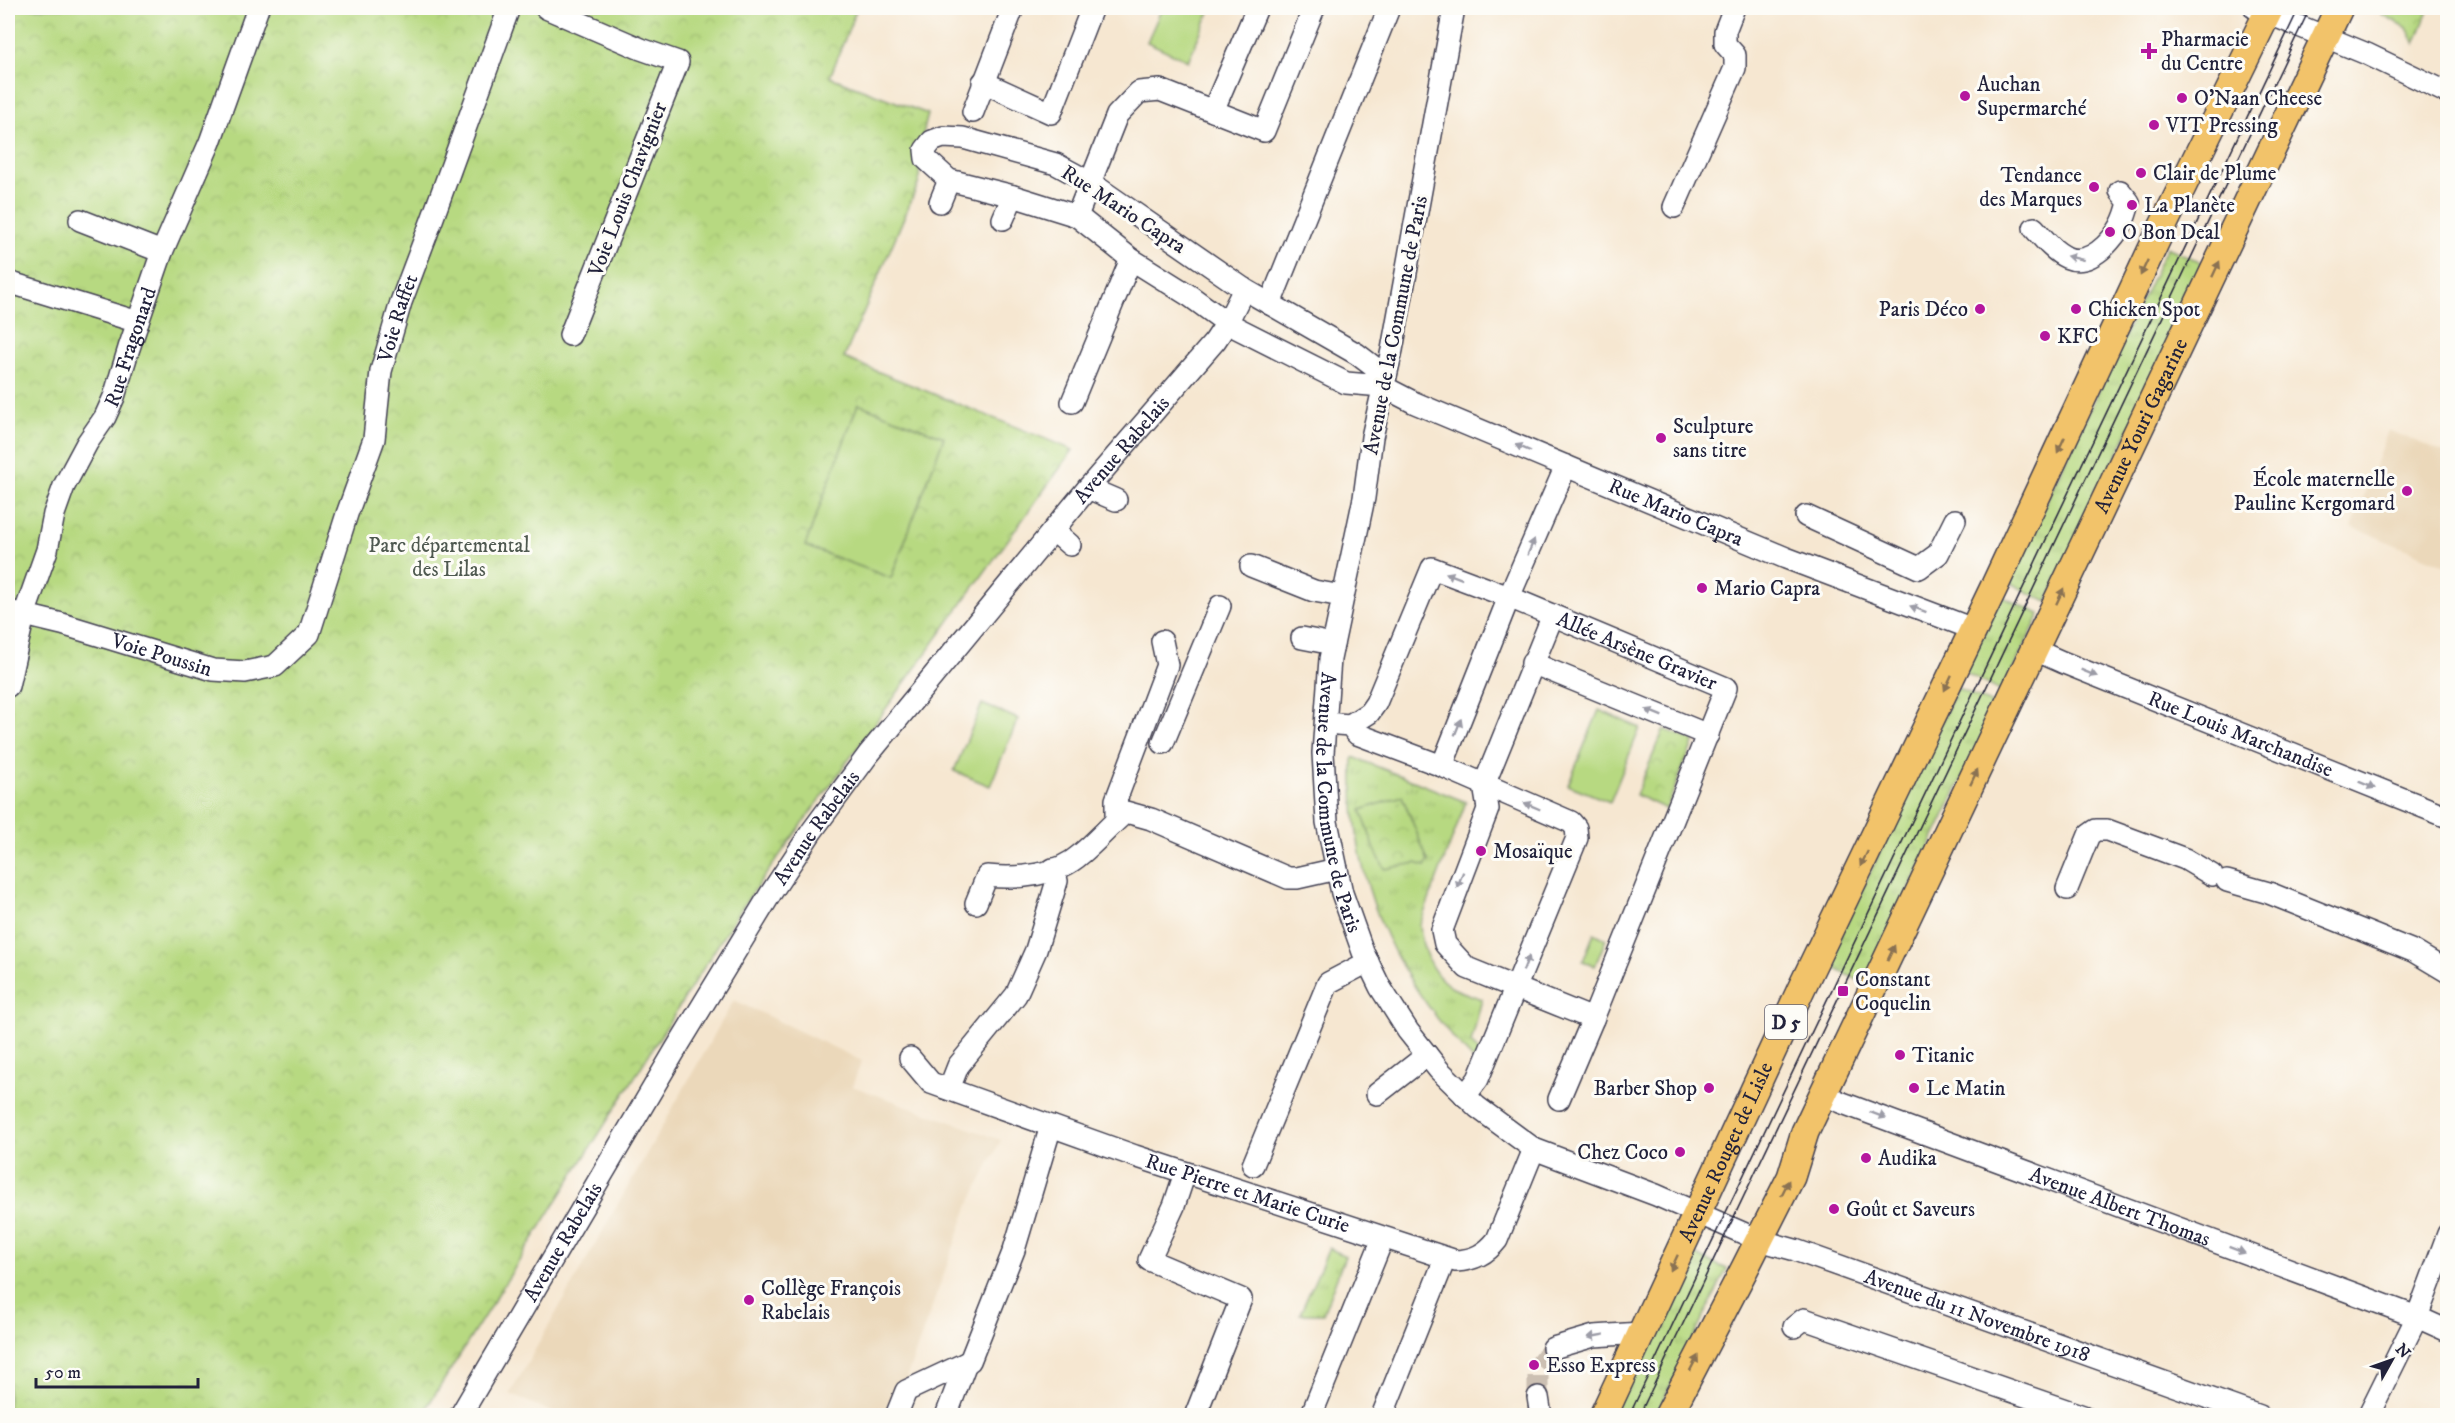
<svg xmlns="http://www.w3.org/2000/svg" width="2455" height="1423" font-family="'IM FELL DW Pica',serif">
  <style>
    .built { fill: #ebd8ba }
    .grass { fill: url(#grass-tufts); stroke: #6c7e5e; stroke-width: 1.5 }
    .park { fill: url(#park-crowns); stroke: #6c7e5e; stroke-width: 1.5 }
    .garden { fill: #b7d981; stroke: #6c7e5e; stroke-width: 1.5 }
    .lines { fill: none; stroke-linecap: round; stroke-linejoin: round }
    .minor-tunnel { stroke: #ccc0b3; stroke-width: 21; stroke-dasharray: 21 10; stroke-linecap: butt }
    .minor-casing { stroke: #424052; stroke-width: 24 }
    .major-casing { stroke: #424052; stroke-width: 30 }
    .minor { stroke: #fff; stroke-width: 21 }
    .major { stroke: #f2c36a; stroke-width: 27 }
    .tram { stroke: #22223b; stroke-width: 1.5 }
    .oneway { fill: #9c9ca7 }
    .oneway2 { fill: #8a7252 }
    .poi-dot { fill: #b5179e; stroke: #fdfcf7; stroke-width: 2 }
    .labels { text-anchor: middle; stroke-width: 6; stroke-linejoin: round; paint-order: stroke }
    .shield { fill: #fdfcf7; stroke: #646373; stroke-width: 1.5 }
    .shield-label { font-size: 20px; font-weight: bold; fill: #22223b }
    .poi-label { font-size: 21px; fill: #22223b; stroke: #fdfcf7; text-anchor: start }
    .street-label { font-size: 21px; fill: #22223b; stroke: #fdfcf7 }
    .park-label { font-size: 21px; fill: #4f5950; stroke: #fdfcf7 }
  </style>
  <defs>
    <pattern id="grass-tufts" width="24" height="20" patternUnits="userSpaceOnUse" patternTransform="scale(1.5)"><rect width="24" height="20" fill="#b7d981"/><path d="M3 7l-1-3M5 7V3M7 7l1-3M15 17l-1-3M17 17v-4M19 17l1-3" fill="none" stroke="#9dba70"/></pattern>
    <pattern id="park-crowns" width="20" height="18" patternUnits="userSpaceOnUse" patternTransform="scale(1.5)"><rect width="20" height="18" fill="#b7d981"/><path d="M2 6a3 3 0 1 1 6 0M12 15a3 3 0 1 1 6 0" fill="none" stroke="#9dba70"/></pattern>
  </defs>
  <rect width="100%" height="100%" fill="#fdfcf7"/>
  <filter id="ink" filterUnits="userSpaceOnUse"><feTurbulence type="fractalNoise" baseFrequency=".0167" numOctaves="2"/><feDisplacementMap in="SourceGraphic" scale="12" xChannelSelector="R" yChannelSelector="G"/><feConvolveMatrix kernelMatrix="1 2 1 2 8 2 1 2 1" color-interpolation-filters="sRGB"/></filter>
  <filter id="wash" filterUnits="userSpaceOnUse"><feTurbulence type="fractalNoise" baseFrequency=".008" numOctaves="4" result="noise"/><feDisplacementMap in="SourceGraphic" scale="24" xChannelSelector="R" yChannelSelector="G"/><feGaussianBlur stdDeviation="1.35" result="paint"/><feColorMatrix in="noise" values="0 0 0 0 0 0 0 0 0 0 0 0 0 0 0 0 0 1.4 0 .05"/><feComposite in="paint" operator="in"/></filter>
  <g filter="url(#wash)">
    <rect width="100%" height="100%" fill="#f6e7d1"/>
    <path class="built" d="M2388,430L2447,454V566L2352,527Z
      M734,1000L862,1061L852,1086L1001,1140L968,1207L893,1415H559L510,1394Z"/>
    <path class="grass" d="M2167,247L2207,265L2047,602L2008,582Z
      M2001,596L2040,614L2002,692L1964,672Z
      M1957,688L1997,706L1864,983L1827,965Z
      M1353,757L1466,802L1420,924C1421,948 1430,973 1451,987C1460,992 1472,995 1482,999L1471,1043L1481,1053L1476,1063C1391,974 1349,882 1353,757Z
      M1329,1248L1345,1256L1323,1314H1300Z
      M1690,1253L1727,1269L1656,1415L1612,1416Z"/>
    <path class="park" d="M8,8H857L830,77L928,114L920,146L919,182L844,358L1073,450L738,913L422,1415H8Z
      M2383,8H2429L2415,44L2407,28L2381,14Z
      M1664,729L1694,741L1666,809L1636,795Z
      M1402,796L1428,861L1425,866L1416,863L1385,869L1375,850L1361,810Z"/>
    <path class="garden" d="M1162,8H1211L1188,61L1147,42Z
      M858,404L944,437L891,578L805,546Z
      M982,704L1018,719L990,786L954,771Z
      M1599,710L1640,728L1610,802L1568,785Z
      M1594,933L1606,939L1595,966L1583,961Z"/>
  </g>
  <g filter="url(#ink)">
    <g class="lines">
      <path class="minor-tunnel" d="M1538,1397V1367L1553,1348"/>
      <g class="minor-casing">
        <g id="minor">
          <path d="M546,8L641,49L678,62L570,335"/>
          <path id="s1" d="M1454,8L1392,350L1372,437L1364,498L1330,659L1323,753L1327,822L1342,893L1363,952L1380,987L1408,1031L1439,1070L1477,1107L1534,1149L1656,1195L1759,1240L1795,1250L2259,1416"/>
          <path d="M2255,8L2367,54L2448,93"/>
          <path d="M983,82L1051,113L1092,8"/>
          <path d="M1213,111L1257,8"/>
          <path d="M973,112L1013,8"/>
          <path d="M943,137L963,138L1056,164L1091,183L1244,289L1357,354L1374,367L1382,386L1346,383L1227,323L1190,296L1131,259L1077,216L1013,196L949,180L926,159L925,150L932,141Z"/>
          <path d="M940,202L949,180"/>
          <path d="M1674,207L1735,68V55L1725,44V31L1734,8"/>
          <path d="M1077,216L1117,115L1139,92L1160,90L1264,131L1314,8"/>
          <path d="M1003,219L1013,196"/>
          <path d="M80,220L162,252"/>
          <path d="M2034,228C2056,253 2074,275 2105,246C2118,233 2125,221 2129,202L2120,191"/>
          <path d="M8,282L138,322"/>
          <path d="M1270,304L1389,8"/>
          <path id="s2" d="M1382,386L1415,403L1786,558L1973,629"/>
          <path d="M1072,402L1131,259"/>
          <path d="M1088,488L1116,500"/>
          <path d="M1806,516L1919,568L1938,554L1955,520"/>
          <path d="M1054,531L1070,545"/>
          <path d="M1251,566L1314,591L1342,596"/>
          <path id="s3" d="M8,611L62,624L213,670L245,672L275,666L309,634L347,514L374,439L381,371L401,302L432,220L509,8"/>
          <path d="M1553,615L1484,785L1488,809L1442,930L1445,944L1467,968L1593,1019L1559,1099"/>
          <path d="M1302,638L1333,644"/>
          <path id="s4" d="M2035,650L2062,662L2448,817"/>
          <path d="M1532,663L1708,735"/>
          <path id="s5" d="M8,686L24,615L47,550L54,514L64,486L87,443L105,417L114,397L129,348L162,252L210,142L258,8"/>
          <path d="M1337,724L1350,725L1357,734L1442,766L1509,597L1566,466"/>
          <path id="s6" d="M1350,725L1369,713L1376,703L1432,568L1509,597L1726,688L1593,1019"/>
          <path d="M1163,743L1220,606"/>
          <path d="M1442,766L1571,822L1576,828L1577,838L1478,1079L1465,1096"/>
          <path d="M1116,820V800L1167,665L1162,641"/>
          <path d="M2227,881L2269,893L2413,951L2448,972"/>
          <path d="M2067,889L2089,835L2096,830H2107L2185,859L2212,875"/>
          <path d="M976,903L987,876C1018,879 1057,876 1081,854C1097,841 1110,825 1126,812L1151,819L1288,878H1297L1337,869"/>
          <path id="s7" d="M910,1058L931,1083L1135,1156L1456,1261C1474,1260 1486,1254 1497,1240L1534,1149"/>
          <path d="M949,1089L958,1066L1016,995L1036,950L1057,881L1053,869"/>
          <path id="s8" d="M1823,1093L1840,1102L2417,1317L2448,1331"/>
          <path d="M1377,1094L1427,1055"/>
          <path d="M1253,1165L1328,983L1368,962"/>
          <path d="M1185,1173L1174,1206L1149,1260L1241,1299L1195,1416"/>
          <path d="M1794,1327L1804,1319L2083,1416"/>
          <path d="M1553,1348L1594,1336L1641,1333"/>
          <path d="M1538,1397L1541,1416"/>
          <path id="s9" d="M460,1416L676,1049L771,893L812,831L868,755L1088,488L1215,341L1227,323L1244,289"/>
          <path d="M896,1416L906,1391L970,1361L1014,1250L1051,1126"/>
          <path d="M946,1416L966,1363"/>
          <path d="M1311,1416L1383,1238"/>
          <path d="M1382,1416L1445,1259"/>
          <path d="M2368,1416L2417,1317L2448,1234"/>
        </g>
      </g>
      <g class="major-casing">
        <g id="major">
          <path id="s10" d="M1603,1416L1802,987L1995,585L2159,234L2270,8"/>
          <path id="s11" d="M1668,1416L1745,1268L1791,1177L1805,1132L2339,8"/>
        </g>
      </g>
      <use href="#minor" class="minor"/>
      <use href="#major" class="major"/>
      <path class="tram" d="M1629,1416L2299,8
        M1639,1416L2310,8"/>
    </g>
    <defs><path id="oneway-solid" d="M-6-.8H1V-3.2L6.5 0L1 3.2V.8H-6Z" transform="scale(1.5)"/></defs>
    <g class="oneway">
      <use href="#oneway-solid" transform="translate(2075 258) rotate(-166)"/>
      <use href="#oneway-solid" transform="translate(1523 448) rotate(-157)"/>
      <use href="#oneway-solid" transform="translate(1531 547) rotate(-67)"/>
      <use href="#oneway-solid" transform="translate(1454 576) rotate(-159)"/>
      <use href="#oneway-solid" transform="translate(1918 609) rotate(-159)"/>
      <use href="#oneway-solid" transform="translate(2089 673) rotate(22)"/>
      <use href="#oneway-solid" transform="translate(1654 713) rotate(-158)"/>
      <use href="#oneway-solid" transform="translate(1458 727) rotate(-68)"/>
      <use href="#oneway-solid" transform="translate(2367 785) rotate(22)"/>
      <use href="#oneway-solid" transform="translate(1532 806) rotate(-157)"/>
      <use href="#oneway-solid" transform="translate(1460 880) rotate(111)"/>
      <use href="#oneway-solid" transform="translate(1526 963) rotate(-69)"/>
      <use href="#oneway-solid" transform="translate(1878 1115) rotate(21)"/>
      <use href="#oneway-solid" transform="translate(2237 1250) rotate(21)"/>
      <use href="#oneway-solid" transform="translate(1596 1336) rotate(170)"/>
    </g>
    <g class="oneway2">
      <use href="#oneway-solid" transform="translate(2144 268) rotate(115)"/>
      <use href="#oneway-solid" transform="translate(2216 269) rotate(-65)"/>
      <use href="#oneway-solid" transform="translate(2061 445) rotate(115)"/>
      <use href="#oneway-solid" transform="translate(2060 596) rotate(-65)"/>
      <use href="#oneway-solid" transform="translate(1948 683) rotate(115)"/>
      <use href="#oneway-solid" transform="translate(1974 777) rotate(-65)"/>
      <use href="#oneway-solid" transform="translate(1864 859) rotate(116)"/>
      <use href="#oneway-solid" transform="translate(1891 953) rotate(-65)"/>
      <use href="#oneway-solid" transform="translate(1785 1188) rotate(-64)"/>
      <use href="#oneway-solid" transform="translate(1674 1263) rotate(115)"/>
      <use href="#oneway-solid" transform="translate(1694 1363) rotate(-62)"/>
    </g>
  </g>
  <g class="poi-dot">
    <path d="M2146 42h6v6h6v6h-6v6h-6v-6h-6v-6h6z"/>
    <circle cx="1965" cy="96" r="6"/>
    <circle cx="2182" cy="98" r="6"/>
    <circle cx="2154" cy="125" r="6"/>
    <circle cx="2141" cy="173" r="6"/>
    <circle cx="2094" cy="187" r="6"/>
    <circle cx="2132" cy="205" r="6"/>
    <circle cx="2110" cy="232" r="6"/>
    <circle cx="1980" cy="309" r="6"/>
    <circle cx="2076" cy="309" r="6"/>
    <circle cx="2045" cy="336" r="6"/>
    <circle cx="1661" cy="438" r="6"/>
    <circle cx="2407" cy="491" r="6"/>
    <circle cx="1702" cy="588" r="6"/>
    <circle cx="1481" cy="851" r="6"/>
    <rect x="1837" y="985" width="12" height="12" rx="3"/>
    <circle cx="1900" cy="1055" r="6"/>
    <circle cx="1709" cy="1088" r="6"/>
    <circle cx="1914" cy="1088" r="6"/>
    <circle cx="1680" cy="1152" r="6"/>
    <circle cx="1866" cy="1158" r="6"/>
    <circle cx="1834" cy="1209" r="6"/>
    <circle cx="749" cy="1300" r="6"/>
    <circle cx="1534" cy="1365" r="6"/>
  </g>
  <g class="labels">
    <rect class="shield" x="1765" y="1005" width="42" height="34" rx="4.5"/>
    <g class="shield-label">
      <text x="1786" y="1029">D 5</text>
    </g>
    <g class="poi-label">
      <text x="2161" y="46">Pharmacie<tspan x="2161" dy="24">du Centre</tspan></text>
      <text x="1977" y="91">Auchan<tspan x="1977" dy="24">Supermarché</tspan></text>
      <text x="2194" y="105">O'Naan Cheese</text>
      <text x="2166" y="132">VIT Pressing</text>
      <text x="2153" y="180">Clair de Plume</text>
      <text x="2082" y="182" text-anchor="end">Tendance<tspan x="2082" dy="24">des Marques</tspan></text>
      <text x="2144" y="212">La Planète</text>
      <text x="2122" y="239">O Bon Deal</text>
      <text x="1968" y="316" text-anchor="end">Paris Déco</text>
      <text x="2088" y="316">Chicken Spot</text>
      <text x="2057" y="343">KFC</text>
      <text x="1673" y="433">Sculpture<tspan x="1673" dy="24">sans titre</tspan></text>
      <text x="2395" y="486" text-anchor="end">École maternelle<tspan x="2395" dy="24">Pauline Kergomard</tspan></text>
      <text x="1714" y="595">Mario Capra</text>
      <text x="1493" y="858">Mosaïque</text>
      <text x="1855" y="986">Constant<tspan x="1855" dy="24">Coquelin</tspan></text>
      <text x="1912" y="1062">Titanic</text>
      <text x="1697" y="1095" text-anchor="end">Barber Shop</text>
      <text x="1926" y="1095">Le Matin</text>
      <text x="1668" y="1159" text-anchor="end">Chez Coco</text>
      <text x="1878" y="1165">Audika</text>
      <text x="1846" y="1216">Goût et Saveurs</text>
      <text x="761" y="1295">Collège François<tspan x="761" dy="24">Rabelais</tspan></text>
      <text x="1546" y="1372">Esso Express</text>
    </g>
    <g class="street-label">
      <text transform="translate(627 189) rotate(-69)" y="7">Voie Louis Chavignier</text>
      <text transform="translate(1124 209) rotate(33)" y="7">Rue Mario Capra</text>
      <text dy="7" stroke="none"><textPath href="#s3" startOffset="652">Voie Raffet</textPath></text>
      <text transform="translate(1395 325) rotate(-79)" y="7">Avenue de la Commune de Paris</text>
      <text dy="7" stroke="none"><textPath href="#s5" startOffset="363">Rue Fragonard</textPath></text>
      <text dy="7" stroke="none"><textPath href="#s11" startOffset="1098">Avenue Youri Gagarine</textPath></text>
      <text dy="7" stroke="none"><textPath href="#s9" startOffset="1174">Avenue Rabelais</textPath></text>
      <text dy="7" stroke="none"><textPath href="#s2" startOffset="320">Rue Mario Capra</textPath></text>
      <text dy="7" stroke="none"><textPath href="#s3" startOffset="160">Voie Poussin</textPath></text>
      <text dy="7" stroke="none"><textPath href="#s6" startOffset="402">Allée Arsène Gravier</textPath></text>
      <text dy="7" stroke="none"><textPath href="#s4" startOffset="222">Rue Louis Marchandise</textPath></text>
      <text dy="7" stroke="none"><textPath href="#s1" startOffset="808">Avenue de la Commune de Paris</textPath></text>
      <text dy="7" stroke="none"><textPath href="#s9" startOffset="688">Avenue Rabelais</textPath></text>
      <text dy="7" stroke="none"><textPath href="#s10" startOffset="291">Avenue Rouget de Lisle</textPath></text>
      <text dy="7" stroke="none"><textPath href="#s7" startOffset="368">Rue Pierre et Marie Curie</textPath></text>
      <text dy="7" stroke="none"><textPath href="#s8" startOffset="318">Avenue Albert Thomas</textPath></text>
      <text dy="7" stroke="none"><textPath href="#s9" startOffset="202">Avenue Rabelais</textPath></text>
      <text dy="7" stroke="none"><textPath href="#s1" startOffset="1700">Avenue du 11 Novembre 1918</textPath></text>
    </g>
    <g class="park-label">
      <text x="449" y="552">Parc départemental<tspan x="449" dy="24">des Lilas</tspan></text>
    </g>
  </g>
  <rect width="2455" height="1423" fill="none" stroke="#fdfcf7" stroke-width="30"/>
  <g transform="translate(2392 1360) rotate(50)" stroke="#fdfcf7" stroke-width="4.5" paint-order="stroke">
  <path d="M0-4.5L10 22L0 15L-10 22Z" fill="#22223b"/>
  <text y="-9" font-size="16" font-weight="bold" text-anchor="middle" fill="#22223b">N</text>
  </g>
  <path d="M36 1378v9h162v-9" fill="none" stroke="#22223b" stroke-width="3"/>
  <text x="45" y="1378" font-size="18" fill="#22223b" stroke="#fdfcf7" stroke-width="4.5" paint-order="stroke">50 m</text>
</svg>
